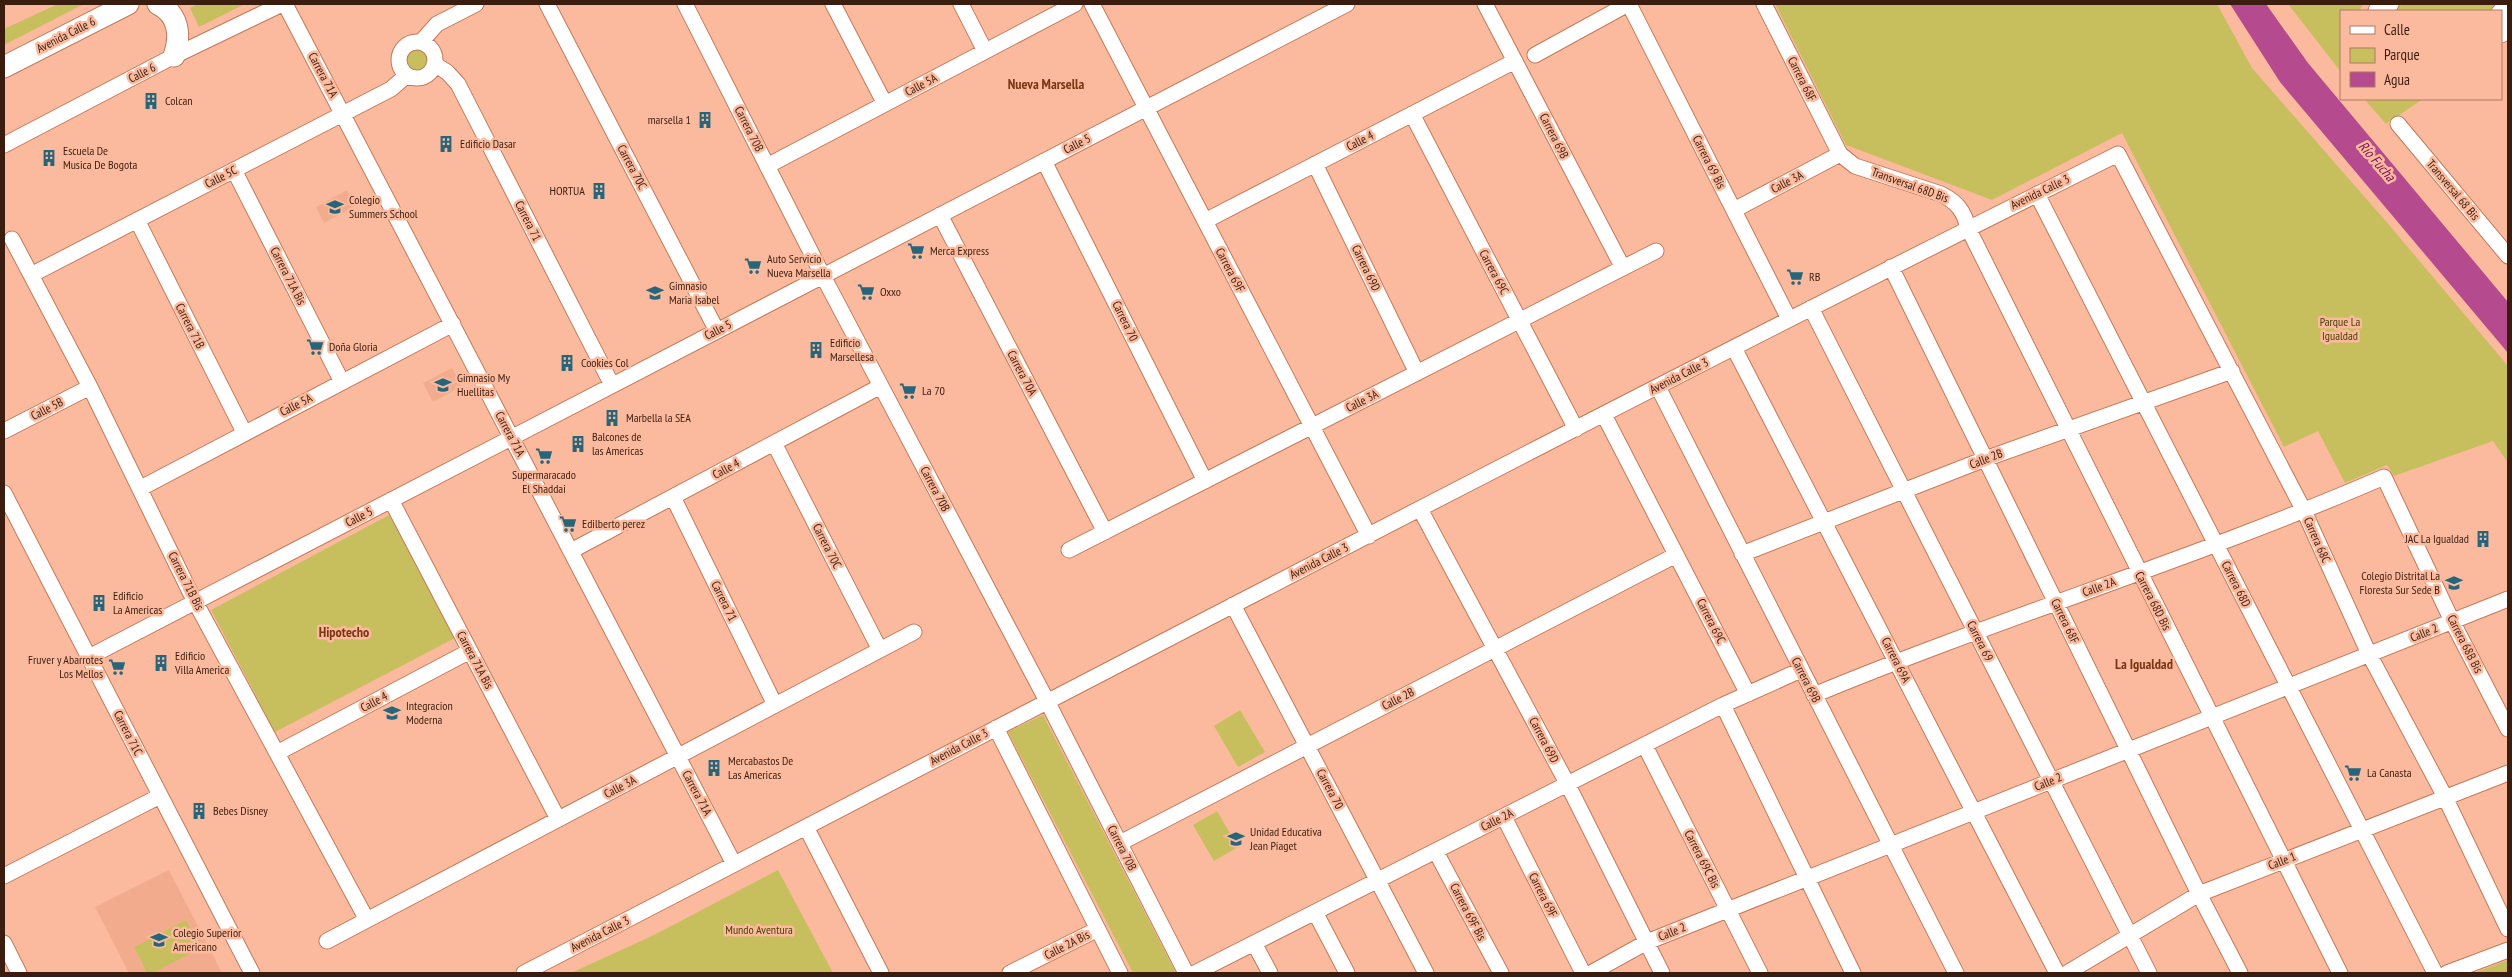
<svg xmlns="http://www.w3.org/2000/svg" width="2512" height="977" font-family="'PT Sans Narrow',sans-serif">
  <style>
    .built { fill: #f2ac8d }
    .green { fill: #c7bf5e }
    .water { fill: #b54b8e }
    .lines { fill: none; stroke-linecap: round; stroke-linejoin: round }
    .minor-casing { stroke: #c57957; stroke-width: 17 }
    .major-casing { stroke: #c57957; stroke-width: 21 }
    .highway-casing { stroke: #c57957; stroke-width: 23 }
    .minor { stroke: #fff; stroke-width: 15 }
    .major { stroke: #fff; stroke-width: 19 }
    .highway { stroke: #fff; stroke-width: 21 }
    .labels { text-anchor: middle; stroke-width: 5; stroke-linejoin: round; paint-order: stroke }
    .street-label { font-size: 12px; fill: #3b1d0f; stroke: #fbba9e }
    .poi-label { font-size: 12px; fill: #3b1d0f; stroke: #fbba9e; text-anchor: start }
    .park-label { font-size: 12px; fill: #474206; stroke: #fbba9e }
    .neighbourhood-label { font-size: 14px; font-weight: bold; fill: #7a3512; stroke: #fbba9e }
    .water-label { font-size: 14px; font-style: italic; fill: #741056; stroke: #fbba9e }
  </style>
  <rect width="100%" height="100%" fill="#fbba9e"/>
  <path class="built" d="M347,190L355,206L324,223L316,207Z
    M452,368L462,386L433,402L423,383Z
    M169,870L222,973H129L95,907Z"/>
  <path class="green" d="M58,4H84L4,45V29Z
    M198,4H245L199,27L190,8Z
    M1775,4H2217L2252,68L2390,226L2508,366V463L2493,441L2394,476L2387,465L2345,483L2318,431L2284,447L2122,133L1992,200L1846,145Z
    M2288,4H2363L2359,11H2341V72Z
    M2403,4H2501L2492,11H2391Z
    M403 60a13 13 0 1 1 26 0a13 13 0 1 1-26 0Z
    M2364,99H2423L2386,124Z
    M391,514L455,638L275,732L211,610Z
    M1240,710L1265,752L1238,767L1214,726Z
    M1043,715L1176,973H1133L1008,732Z
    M1217,811L1238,847L1214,861L1193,825Z
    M778,870L833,973H571L654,935Z
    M186,920L201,948L153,973H147L134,947Z
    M2508,960V973H2474Z"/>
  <path class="water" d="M2230,4H2266L2308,63L2508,302V353L2280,82Z"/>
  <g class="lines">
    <g class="minor-casing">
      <path id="minor" d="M285,4L734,864
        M547,4L717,331
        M685,4L823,276L1047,701L1186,973
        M833,4L885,104
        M961,4L985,51
        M1092,4L1369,536
        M1485,4L1623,268
        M1629,4L1789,319
        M1764,4L1840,154L1855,166L1941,194C1957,202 1964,211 1968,228L2340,973
        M399 60a18 18 0 1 1 36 0a18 18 0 1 1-36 0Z
        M421,42L437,24L476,4
        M1535,55L1628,4
        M434,64L447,72L458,84L612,385
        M1412,114L1576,429
        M2398,124L2508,256
        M4,145L174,56L282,4
        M1044,161L1205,481
        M1315,164L1417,373
        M767,166L1075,4
        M234,170L342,382
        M2037,194L2435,973
        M1734,210L1840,154
        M940,215L1105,532
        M137,220L244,432
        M1205,221L1515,61
        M12,239L90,387L191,594L367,920
        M1891,267L2199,894L2240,973
        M31,275L391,89L407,75
        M1811,308L2149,973
        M1734,348L2057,973
        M1658,387L1956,973
        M1604,415L1748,694
        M4,431L90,387
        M774,443L880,650
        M141,488L453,324
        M4,493L252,973
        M673,497L775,705
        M391,500L558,819
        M1420,509L1568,785L1662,973
        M1069,550L1656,251
        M571,551L881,386
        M1742,554L1985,459L2232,371
        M1233,605L1426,973
        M89,657L1347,4
        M1814,695C2002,617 2197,558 2384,477L2452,621L2508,729
        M1723,705L1853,973
        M996,728L1120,973
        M1645,746L1760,973
        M277,753L470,651
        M1504,817L1583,973
        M806,827L881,973
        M1120,843L1676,555
        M1436,852L1501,973
        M4,876L160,796
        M1315,912L1347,973
        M327,941L914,632
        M4,943L19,973
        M1254,943L1270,973
        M524,973C1055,699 1583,420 2118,154L2304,511L2369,654L2445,797L2508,929
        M1010,973L1098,929
        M1195,973L1723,705L1801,670
        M1591,973L1647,942L2508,599
        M2067,973L2199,894L2508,773
        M2447,973L2508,950"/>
    </g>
    <g class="major-casing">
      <path id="major" d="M2378,11L2389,4
        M2501,13L2508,7
        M2501,33L2508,29"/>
    </g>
    <g class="highway-casing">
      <path id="highway" d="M158,4C179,14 181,36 174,56
        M4,67L128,4"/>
    </g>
    <use href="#minor" class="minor"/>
    <use href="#major" class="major"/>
    <use href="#highway" class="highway"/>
  </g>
  <defs>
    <g id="building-bare" transform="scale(1.35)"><path d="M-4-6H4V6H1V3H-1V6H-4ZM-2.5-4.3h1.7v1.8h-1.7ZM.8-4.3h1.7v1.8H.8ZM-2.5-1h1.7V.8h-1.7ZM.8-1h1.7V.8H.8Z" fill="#26657a" stroke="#fbba9e" stroke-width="2.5" paint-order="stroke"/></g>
    <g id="school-bare" transform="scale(1.35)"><path d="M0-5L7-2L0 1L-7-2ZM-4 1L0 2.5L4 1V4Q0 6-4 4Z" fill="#26657a" stroke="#fbba9e" stroke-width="2.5" paint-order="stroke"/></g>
    <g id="supermarket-bare" transform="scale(1.35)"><path d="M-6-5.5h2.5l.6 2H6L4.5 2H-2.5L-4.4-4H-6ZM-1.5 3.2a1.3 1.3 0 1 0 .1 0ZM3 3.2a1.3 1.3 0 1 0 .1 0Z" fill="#26657a" stroke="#fbba9e" stroke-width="2.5" paint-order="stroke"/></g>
  </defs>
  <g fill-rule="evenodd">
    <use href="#building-bare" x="151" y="101"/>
    <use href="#building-bare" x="705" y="120"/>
    <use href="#building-bare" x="446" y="144"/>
    <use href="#building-bare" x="49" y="158"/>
    <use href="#building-bare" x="599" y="191"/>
    <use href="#school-bare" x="335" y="207"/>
    <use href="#supermarket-bare" x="916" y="251"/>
    <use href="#supermarket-bare" x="753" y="266"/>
    <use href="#supermarket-bare" x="1795" y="277"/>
    <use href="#supermarket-bare" x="866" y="292"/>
    <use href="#school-bare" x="655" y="293"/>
    <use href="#supermarket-bare" x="315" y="347"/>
    <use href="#building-bare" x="816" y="350"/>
    <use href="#building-bare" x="567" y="363"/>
    <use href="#school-bare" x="443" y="385"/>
    <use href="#supermarket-bare" x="908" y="391"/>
    <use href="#building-bare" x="612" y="418"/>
    <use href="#building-bare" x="578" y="444"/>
    <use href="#supermarket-bare" x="544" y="456"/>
    <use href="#supermarket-bare" x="568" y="524"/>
    <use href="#building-bare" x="2483" y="539"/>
    <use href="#school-bare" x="2454" y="583"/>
    <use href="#building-bare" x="99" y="603"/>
    <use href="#building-bare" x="161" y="663"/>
    <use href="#supermarket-bare" x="117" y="667"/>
    <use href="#school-bare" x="392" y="713"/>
    <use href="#building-bare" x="714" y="768"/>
    <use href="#supermarket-bare" x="2353" y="773"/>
    <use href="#building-bare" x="199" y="811"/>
    <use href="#school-bare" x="1236" y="839"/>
    <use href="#school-bare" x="159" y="940"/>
  </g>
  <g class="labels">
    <g class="street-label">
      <text transform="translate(66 35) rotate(-27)" y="4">Avenida Calle 6</text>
      <text transform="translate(142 73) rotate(-27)" y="4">Calle 6</text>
      <text transform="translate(323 75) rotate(62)" y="4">Carrera 71A</text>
      <text transform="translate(1802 79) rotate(63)" y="4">Carrera 68F</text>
      <text transform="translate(921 85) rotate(-28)" y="4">Calle 5A</text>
      <text transform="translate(749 129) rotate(63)" y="4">Carrera 70B</text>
      <text transform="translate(1554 136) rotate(63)" y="4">Carrera 69B</text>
      <text transform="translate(1360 141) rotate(-27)" y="4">Calle 4</text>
      <text transform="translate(1077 144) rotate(-27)" y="4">Calle 5</text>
      <text transform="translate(1709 162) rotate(63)" y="4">Carrera 69 Bis</text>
      <text transform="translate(632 167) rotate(62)" y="4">Carrera 70C</text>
      <text transform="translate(221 177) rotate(-27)" y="4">Calle 5C</text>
      <text transform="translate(1787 182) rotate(-28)" y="4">Calle 3A</text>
      <text transform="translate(1910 185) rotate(20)" y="4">Transversal 68D Bis</text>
      <text transform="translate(2453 190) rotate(50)" y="4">Transversal 68 Bis</text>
      <text transform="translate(2040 192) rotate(-26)" y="4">Avenida Calle 3</text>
      <text transform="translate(528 221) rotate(63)" y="4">Carrera 71</text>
      <text transform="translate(1366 268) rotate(64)" y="4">Carrera 69D</text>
      <text transform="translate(1230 270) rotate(62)" y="4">Carrera 69F</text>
      <text transform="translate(1494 272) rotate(62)" y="4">Carrera 69C</text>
      <text transform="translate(288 276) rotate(63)" y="4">Carrera 71A Bis</text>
      <text transform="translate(1125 321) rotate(64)" y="4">Carrera 70</text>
      <text transform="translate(190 326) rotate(63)" y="4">Carrera 71B</text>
      <text transform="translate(718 330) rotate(-27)" y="4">Calle 5</text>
      <text transform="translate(1022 373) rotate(62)" y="4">Carrera 70A</text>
      <text transform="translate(1679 376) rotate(-27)" y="4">Avenida Calle 3</text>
      <text transform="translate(1362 401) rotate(-27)" y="4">Calle 3A</text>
      <text transform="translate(296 405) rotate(-27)" y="4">Calle 5A</text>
      <text transform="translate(47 409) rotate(-27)" y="4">Calle 5B</text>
      <text transform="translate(510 434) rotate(62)" y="4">Carrera 71A</text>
      <text transform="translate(1986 459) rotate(-21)" y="4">Calle 2B</text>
      <text transform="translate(726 469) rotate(-28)" y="4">Calle 4</text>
      <text transform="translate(935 489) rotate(62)" y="4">Carrera 70B</text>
      <text transform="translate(359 517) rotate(-27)" y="4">Calle 5</text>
      <text transform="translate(2317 540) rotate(66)" y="4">Carrera 68C</text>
      <text transform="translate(827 546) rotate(63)" y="4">Carrera 70C</text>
      <text transform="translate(1319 561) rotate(-27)" y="4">Avenida Calle 3</text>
      <text transform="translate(186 581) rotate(63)" y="4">Carrera 71B Bis</text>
      <text transform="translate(2236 584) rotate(63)" y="4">Carrera 68D</text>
      <text transform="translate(2099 587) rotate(-20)" y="4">Calle 2A</text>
      <text transform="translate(724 601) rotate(64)" y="4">Carrera 71</text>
      <text transform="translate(2153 601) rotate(63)" y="4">Carrera 68D Bis</text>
      <text transform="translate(1711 621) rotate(63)" y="4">Carrera 69C</text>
      <text transform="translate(2065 621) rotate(64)" y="4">Carrera 68F</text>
      <text transform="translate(2424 633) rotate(-22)" y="4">Calle 2</text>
      <text transform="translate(1980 641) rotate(63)" y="4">Carrera 69</text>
      <text transform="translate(2465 644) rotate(63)" y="4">Carrera 68B Bis</text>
      <text transform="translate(475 660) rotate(62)" y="4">Carrera 71A Bis</text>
      <text transform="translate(1896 660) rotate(63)" y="4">Carrera 69A</text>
      <text transform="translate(1806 680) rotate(63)" y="4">Carrera 69B</text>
      <text transform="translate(1398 699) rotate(-27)" y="4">Calle 2B</text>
      <text transform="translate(374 702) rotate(-28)" y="4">Calle 4</text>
      <text transform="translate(128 733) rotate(63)" y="4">Carrera 71C</text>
      <text transform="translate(1544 740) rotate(62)" y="4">Carrera 69D</text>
      <text transform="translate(959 747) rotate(-28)" y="4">Avenida Calle 3</text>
      <text transform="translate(2048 782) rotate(-22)" y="4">Calle 2</text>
      <text transform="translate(620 787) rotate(-28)" y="4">Calle 3A</text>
      <text transform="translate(1330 789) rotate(62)" y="4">Carrera 70</text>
      <text transform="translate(697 793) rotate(62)" y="4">Carrera 71A</text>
      <text transform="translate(1497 820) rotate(-27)" y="4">Calle 2A</text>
      <text transform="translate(1122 848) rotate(63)" y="4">Carrera 70B</text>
      <text transform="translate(1702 859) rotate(63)" y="4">Carrera 69C Bis</text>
      <text transform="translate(2282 861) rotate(-21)" y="4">Calle 1</text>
      <text transform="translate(1543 895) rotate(63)" y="4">Carrera 69F</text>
      <text transform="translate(1468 912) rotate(62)" y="4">Carrera 69F Bis</text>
      <text transform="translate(1672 932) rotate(-22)" y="4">Calle 2</text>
      <text transform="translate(600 934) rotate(-27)" y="4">Avenida Calle 3</text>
      <text transform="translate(1067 945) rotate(-27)" y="4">Calle 2A Bis</text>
    </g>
    <g class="poi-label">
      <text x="165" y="105">Colcan</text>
      <text x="691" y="124" text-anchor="end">marsella 1</text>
      <text x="460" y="148">Edificio Dasar</text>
      <text x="63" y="155">Escuela De<tspan x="63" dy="14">Musica De Bogota</tspan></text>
      <text x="585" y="195" text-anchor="end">HORTUA</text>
      <text x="349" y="204">Colegio<tspan x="349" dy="14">Summers School</tspan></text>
      <text x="930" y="255">Merca Express</text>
      <text x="767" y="263">Auto Servicio<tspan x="767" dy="14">Nueva Marsella</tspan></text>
      <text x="1809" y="281">RB</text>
      <text x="669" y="290">Gimnasio<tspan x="669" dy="14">Maria Isabel</tspan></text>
      <text x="880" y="296">Oxxo</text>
      <text x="830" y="347">Edificio<tspan x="830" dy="14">Marsellesa</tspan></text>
      <text x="329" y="351">Doña Gloria</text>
      <text x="581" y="367">Cookies Col</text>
      <text x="457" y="382">Gimnasio My<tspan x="457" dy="14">Huellitas</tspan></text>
      <text x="922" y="395">La 70</text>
      <text x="626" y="422">Marbella la SEA</text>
      <text x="592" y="441">Balcones de<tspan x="592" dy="14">las Americas</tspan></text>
      <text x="544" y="479" text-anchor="middle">Supermaracado<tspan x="544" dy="14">El Shaddai</tspan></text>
      <text x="582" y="528">Edilberto perez</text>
      <text x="2469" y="543" text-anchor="end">JAC La Igualdad</text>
      <text x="2440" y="580" text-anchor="end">Colegio Distrital La<tspan x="2440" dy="14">Floresta Sur Sede B</tspan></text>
      <text x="113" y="600">Edificio<tspan x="113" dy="14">La Americas</tspan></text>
      <text x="175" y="660">Edificio<tspan x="175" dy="14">Villa America</tspan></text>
      <text x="103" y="664" text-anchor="end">Fruver y Abarrotes<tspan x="103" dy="14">Los Mellos</tspan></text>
      <text x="406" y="710">Integracion<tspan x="406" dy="14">Moderna</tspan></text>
      <text x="728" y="765">Mercabastos De<tspan x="728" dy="14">Las Americas</tspan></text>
      <text x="2367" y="777">La Canasta</text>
      <text x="213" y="815">Bebes Disney</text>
      <text x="1250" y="836">Unidad Educativa<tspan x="1250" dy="14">Jean Piaget</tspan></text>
      <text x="173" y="937">Colegio Superior<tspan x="173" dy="14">Americano</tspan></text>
    </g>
    <g class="park-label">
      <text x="2340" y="326">Parque La<tspan x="2340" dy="14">Igualdad</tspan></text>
      <text x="759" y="934">Mundo Aventura</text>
    </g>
    <g class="neighbourhood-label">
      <text x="1046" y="89">Nueva Marsella</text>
      <text x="344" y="637">Hipotecho</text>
      <text x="2144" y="669">La Igualdad</text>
    </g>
    <g class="water-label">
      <text transform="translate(2377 161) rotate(49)" y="5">Río Fucha</text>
    </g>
  </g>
  <rect width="2512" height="977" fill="none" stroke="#3b1d0f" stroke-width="10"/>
  <rect x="2340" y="10" width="162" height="90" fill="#fbba9e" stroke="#ae7b65"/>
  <rect x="2350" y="26" width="25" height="8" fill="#ffffff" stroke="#ae7b65"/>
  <text x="2384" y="35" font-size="15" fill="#3b1d0f">Calle</text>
  <rect x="2350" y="48" width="25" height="15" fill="#c7bf5e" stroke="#ae7b65"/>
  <text x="2384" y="60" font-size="15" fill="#3b1d0f">Parque</text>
  <rect x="2350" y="72" width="25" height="15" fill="#b54b8e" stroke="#ae7b65"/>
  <text x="2384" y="85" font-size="15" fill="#3b1d0f">Agua</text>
</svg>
